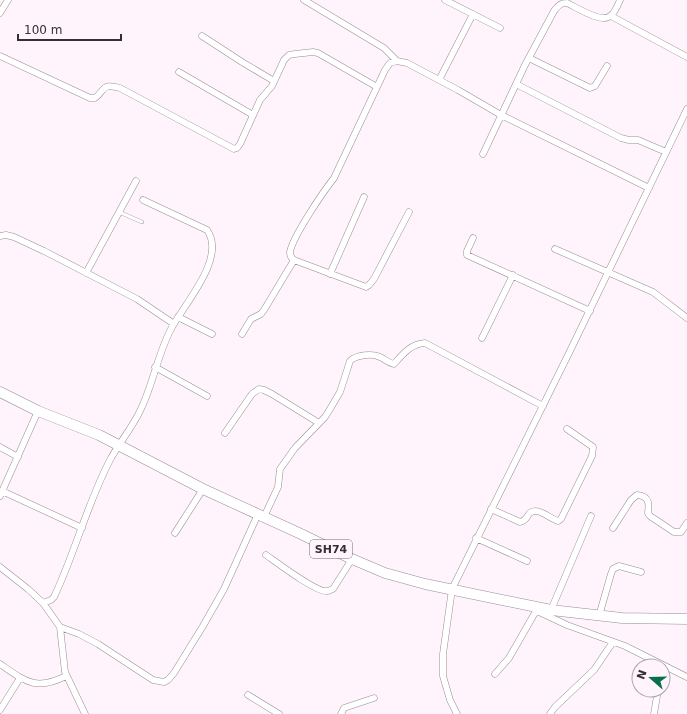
<svg xmlns="http://www.w3.org/2000/svg" width="687" height="714" font-family="'DejaVu Sans',sans-serif">
  <style>
    .lines { fill: none; stroke-linecap: round; stroke-linejoin: round }
    .service-casing { stroke: #998c94; stroke-width: 4 }
    .minor-casing { stroke: #998c94; stroke-width: 7 }
    .trunk-casing { stroke: #998c94; stroke-width: 11 }
    .service { stroke: #fff; stroke-width: 3 }
    .minor { stroke: #fff; stroke-width: 6 }
    .trunk { stroke: #fff; stroke-width: 10 }
    .labels { text-anchor: middle; stroke-width: 3; stroke-linejoin: round; paint-order: stroke }
    .shield { fill: #fff4fb; stroke: #716a6e; stroke-width: 1 }
    .shield-label { font-size: 11px; font-weight: bold; fill: #342f32 }
  </style>
  <rect width="100%" height="100%" fill="#fff4fb"/>
  <g class="lines">
    <g class="service-casing">
      <path id="service" d="M119,212L142,222"/>
    </g>
    <g class="minor-casing">
      <path id="minor" d="M304,0L384,48L397,61
        M445,0L500,28
        M0,13L8,0
        M611,16L687,57
        M202,36L242,62L274,81
        M0,56L90,98H95C106,89 102,83 120,88L234,149L237,148L240,144L260,100L272,86L284,60L289,55L295,54L313,52L318,53L377,87
        M529,58L590,88L595,86L607,66
        M179,72L253,115
        M439,80L473,14
        M516,84L621,138L629,140H638L666,152
        M483,154L525,65L554,11C558,6 560,3 567,3C576,7 602,24 610,16C615,13 618,5 620,0
        M409,212L374,279L369,285L366,287L294,260C291,258 290,256 290,252C293,236 323,192 334,178L385,70L390,63L397,61L407,63L458,90L501,115L649,188
        M0,236L6,235L14,237L44,251L137,299L174,324
        M473,238L467,251V255L590,311
        M555,249L653,292L687,318
        M86,273L136,181
        M330,274L364,197
        M178,317L212,334
        M242,334L251,319L261,314L264,310L294,260
        M482,338L513,275
        M155,367L207,396
        M225,433L252,394L259,389L264,390L272,394L319,423
        M0,447L18,457
        M2,491L82,528
        M0,496L38,411
        M491,509L520,522C526,521 526,518 529,514C536,505 550,519 558,521L561,519L592,456L593,447L567,429
        M264,517L278,487L280,469L295,448L325,417L330,409L340,392L350,361C356,355 372,353 380,357C385,359 388,363 394,364C402,355 410,344 425,343L543,406
        M613,528L631,500L637,495C650,496 649,504 648,513L650,516L674,532H681L687,523
        M175,533L203,489
        M476,538L527,561
        M266,555C276,562 317,593 327,591C329,591 332,589 333,589L352,559
        M0,567L28,589L43,603L60,627L65,672L85,714
        M43,603L51,600L54,597C75,553 87,504 110,460C119,443 132,428 140,411C153,385 157,356 171,329C184,304 227,258 207,230L143,200
        M535,610L567,625L625,646L687,677
        M551,610L591,516
        M599,616L611,574L613,569L619,566L641,572
        M60,627L79,634L98,644L153,680L164,682L168,680L174,673L203,626L224,589L258,514
        M0,664C26,682 36,691 66,676
        M495,674L509,658L536,611
        M248,695L279,714
        M0,710L20,678
        M341,714L344,708L374,698
        M457,714L450,700L443,676V654L452,589L570,351L687,109
        M550,714L555,707L594,670L613,642
        M654,714L658,690"/>
    </g>
    <g class="trunk-casing">
      <path id="trunk" d="M0,392L38,411L99,435L203,489L301,534L352,559L385,573L425,584L551,610L622,618L687,619"/>
    </g>
    <use href="#service" class="service"/>
    <use href="#minor" class="minor"/>
    <use href="#trunk" class="trunk"/>
  </g>
  <g class="labels">
    <rect class="shield" x="310" y="540" width="42" height="18" rx="3"/>
    <g class="shield-label">
      <text x="331" y="553">SH74</text>
    </g>
  </g>
  <g transform="translate(651 678) rotate(290)"><circle r="19" fill="#fff4fb" stroke="#aea5ab"/>
  <path d="M0-3L7 15L0 10L-7 15Z" fill="#077048"/>
  <text y="-6" font-size="11" font-weight="bold" text-anchor="middle" fill="#342f32">N</text>
  </g>
  <path d="M18 34v6h103v-6" fill="none" stroke="#342f32" stroke-width="2"/>
  <text x="24" y="34" font-size="12" fill="#342f32" stroke="#fff4fb" stroke-width="3" paint-order="stroke">100 m</text>
</svg>
